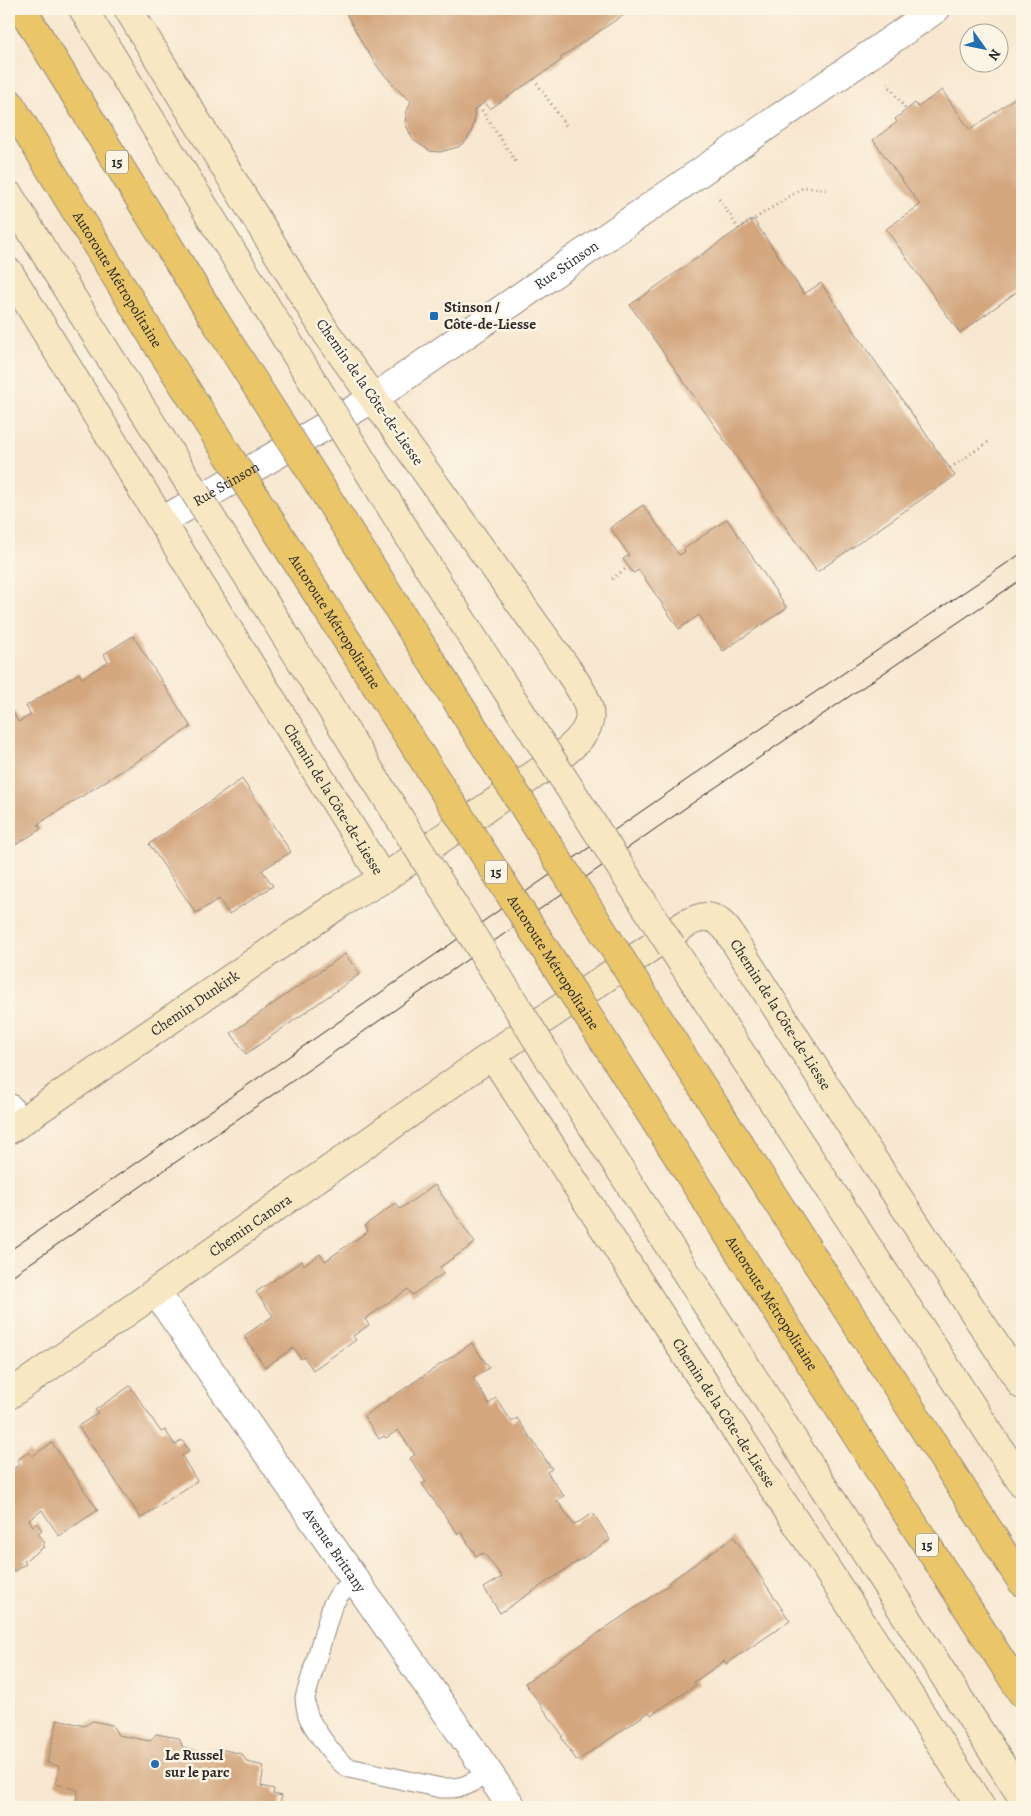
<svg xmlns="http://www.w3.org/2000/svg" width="1031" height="1816" font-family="Alegreya,serif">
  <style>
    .building { fill: #d3a67e }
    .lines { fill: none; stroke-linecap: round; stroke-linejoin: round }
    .lane-casing { stroke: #92897e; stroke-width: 21 }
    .street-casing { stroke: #92897e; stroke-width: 30 }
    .secondary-casing { stroke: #92897e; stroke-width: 30 }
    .highway-casing { stroke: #92897e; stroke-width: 30 }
    .path { stroke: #92897e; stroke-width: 3; stroke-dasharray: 1 4; stroke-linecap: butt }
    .lane { stroke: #fff; stroke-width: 19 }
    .street { stroke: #fff; stroke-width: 28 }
    .secondary { stroke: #f7e8c3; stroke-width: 28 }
    .highway { stroke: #ebc669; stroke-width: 28 }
    .tram { stroke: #2b2b2b; stroke-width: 1 }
    .secondary-bridge-casing { stroke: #92897e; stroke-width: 30; stroke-linecap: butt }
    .highway-bridge-casing { stroke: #92897e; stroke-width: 30; stroke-linecap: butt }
    .secondary-bridge { stroke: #f7e8c3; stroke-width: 28 }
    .highway-bridge { stroke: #ebc669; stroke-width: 28 }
    .poi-dot { fill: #1f6fb2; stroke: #fcf5e5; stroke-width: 2 }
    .labels { text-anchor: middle; stroke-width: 5; stroke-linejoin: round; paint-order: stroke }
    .shield { fill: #fcf5e5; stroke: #6a6863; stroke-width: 1 }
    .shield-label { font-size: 14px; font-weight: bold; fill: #2b2b2b }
    .street-label { font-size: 15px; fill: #2b2b2b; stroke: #fcf5e5 }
    .poi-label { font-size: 15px; font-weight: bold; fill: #2b2b2b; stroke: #fcf5e5; text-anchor: start }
  </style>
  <rect width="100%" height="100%" fill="#fcf5e5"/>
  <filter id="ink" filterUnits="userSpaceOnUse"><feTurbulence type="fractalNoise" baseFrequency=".02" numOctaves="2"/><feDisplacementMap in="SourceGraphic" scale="10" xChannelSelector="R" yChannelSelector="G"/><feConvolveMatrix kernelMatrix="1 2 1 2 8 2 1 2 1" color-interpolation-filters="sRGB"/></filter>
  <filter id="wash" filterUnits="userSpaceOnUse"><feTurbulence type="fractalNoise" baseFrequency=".0096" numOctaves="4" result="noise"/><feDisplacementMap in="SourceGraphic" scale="20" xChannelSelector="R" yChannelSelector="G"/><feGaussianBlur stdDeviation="1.12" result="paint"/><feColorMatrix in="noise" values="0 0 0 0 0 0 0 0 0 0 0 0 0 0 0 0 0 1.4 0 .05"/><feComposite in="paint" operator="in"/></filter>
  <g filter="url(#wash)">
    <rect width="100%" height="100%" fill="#f8e7d0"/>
    <g id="blocks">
      <path class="building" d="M344,9H632L560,58L562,60L490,109L485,102L474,110L475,118L471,133L466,141L458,147L440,152L430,151L413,140L405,123L406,114L411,101L401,93L380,70L363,45Z
        M942,90L970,130L1022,93V288L960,333L886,229L920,205L873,140L897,122L895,119L915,103L918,107Z
        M753,219L804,294L821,283L955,476L817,572L630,305Z
        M643,505L679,555L685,552L684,549L727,519L787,608L723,651L699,615L679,629L639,570L633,573L623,559L629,555L610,528Z
        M133,636L191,727L38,824L41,829L9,849V705L18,722L31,715L26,706L79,673L82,678L108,662L104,654Z
        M242,779L291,852L262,870L273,886L229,914L219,899L196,913L149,844Z
        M345,954L360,974L246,1054L231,1033Z
        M435,1185L475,1243L440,1267L444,1273L412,1295L408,1289L365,1319L369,1325L353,1336L356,1340L313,1370L304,1357L301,1359L294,1348L265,1367L244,1336L273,1316L256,1292L302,1261L304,1265L320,1254L325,1261L368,1231L365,1225L396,1203L400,1209Z
        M472,1343L489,1368L473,1378L489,1404L496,1398L512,1422L517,1418L552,1469L547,1472L564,1496L557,1500L574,1525L593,1513L610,1540L500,1613L484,1588L502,1577L484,1553L476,1556L461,1532L458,1534L422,1484L426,1482L410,1458L415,1455L398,1430L386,1438L384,1436L379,1439L364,1416Z
        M130,1386L161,1432L165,1430L175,1445L182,1440L189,1451L182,1456L197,1481L141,1518L78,1426L98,1413L95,1410Z
        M52,1443L98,1510L59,1536L42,1510L29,1520L33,1526L37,1523L42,1530L38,1533L45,1543L42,1545L44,1547L24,1561L26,1564L14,1571L13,1569L9,1572V1472L20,1464L17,1460L29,1452L32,1456Z
        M734,1537L790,1621L726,1664L724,1661L694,1682L696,1685L651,1715L649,1712L577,1761L561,1737L563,1736L525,1683L670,1584L669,1582Z
        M58,1719L84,1726L93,1721L112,1725L118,1735L150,1741L156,1734L179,1738L183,1748L213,1755L220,1749L242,1754L247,1762L264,1766L261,1786L274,1789L273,1794L282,1796L279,1807H75L78,1790L56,1784L59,1766L47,1763Z"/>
    </g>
  </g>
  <g filter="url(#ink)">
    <use href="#blocks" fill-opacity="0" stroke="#92897e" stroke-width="1"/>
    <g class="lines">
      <g class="lane-casing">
        <path id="lane" d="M356,1581L340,1593L332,1606L305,1698C306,1705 306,1712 309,1718C315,1730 338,1764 349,1768L441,1788C465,1789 470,1784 488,1773"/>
      </g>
      <g class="street-casing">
        <g id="street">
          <path id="s1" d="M162,521L374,398L936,9"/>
          <path d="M9,1108L18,1124"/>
          <path id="s2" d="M156,1292L512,1807"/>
        </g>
      </g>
      <g class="secondary-casing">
        <g id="secondary">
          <path d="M83,9L208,213"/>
          <path d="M9,195L75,302"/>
          <path id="s3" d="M9,272L197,579L383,879"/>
          <path d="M671,946L1022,1483"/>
          <path id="s4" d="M493,1056L699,1375L893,1670L981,1807"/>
          <path d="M548,1057L1022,1797"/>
          <path id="s5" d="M9,1130L341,903L383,879L557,759C600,725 597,713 568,670L327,334L128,9"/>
          <path id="s6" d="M9,1395L522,1034L684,925C703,914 714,913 728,931L855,1132L1022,1385"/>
        </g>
      </g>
      <g class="highway-casing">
        <g id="highway">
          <path d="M22,9L212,316"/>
          <path id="s7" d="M9,102L159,347"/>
          <path d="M883,1365L1022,1582"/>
          <path d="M832,1397L1022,1693"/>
        </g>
      </g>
      <path class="path" d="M534,79L567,127
        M887,83L906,110
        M479,106L516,162
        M719,199L739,229L804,187L829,190
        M950,468L991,440
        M612,579L628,567"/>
      <use href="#lane" class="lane"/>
      <use href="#street" class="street"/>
      <use href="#secondary" class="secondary"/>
      <use href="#highway" class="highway"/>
      <path class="tram" d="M9,1251L731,749L1022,553
        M9,1278L694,802L1022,579"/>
      <g class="secondary-bridge-casing">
        <path id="secondary-bridge" d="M208,213L443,591L671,946
          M75,302L329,705L548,1057"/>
      </g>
      <g class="highway-bridge-casing">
        <g id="highway-bridge">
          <path d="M212,316L690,1068L883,1365"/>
          <path id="s8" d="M159,347L832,1397"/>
        </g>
      </g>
      <use href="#secondary-bridge" class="secondary-bridge"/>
      <use href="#highway-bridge" class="highway-bridge"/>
    </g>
  </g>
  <g class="poi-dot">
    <rect x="429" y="311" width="10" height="10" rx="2.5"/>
    <circle cx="155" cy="1764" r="5"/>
  </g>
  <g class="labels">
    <g class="shield">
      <rect x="106" y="150.5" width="22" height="23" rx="4"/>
      <rect x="485" y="860.5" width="22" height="23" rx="4"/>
      <rect x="916" y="1533.5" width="22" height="23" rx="4"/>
    </g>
    <g class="shield-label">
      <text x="117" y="167">15</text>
      <text x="496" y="877">15</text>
      <text x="927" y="1550">15</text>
    </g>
    <g class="street-label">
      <text dy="5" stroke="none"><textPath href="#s1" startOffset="479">Rue Stinson</textPath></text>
      <text dy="5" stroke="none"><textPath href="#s7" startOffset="208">Autoroute Métropolitaine</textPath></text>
      <text transform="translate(370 392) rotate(55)" y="5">Chemin de la Côte-de-Liesse</text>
      <text dy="5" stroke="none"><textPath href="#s1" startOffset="74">Rue Stinson</textPath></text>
      <text dy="5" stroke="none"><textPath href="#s8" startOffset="326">Autoroute Métropolitaine</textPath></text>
      <text dy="5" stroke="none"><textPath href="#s3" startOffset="619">Chemin de la Côte-de-Liesse</textPath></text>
      <text dy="5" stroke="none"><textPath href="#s8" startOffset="731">Autoroute Métropolitaine</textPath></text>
      <text dy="5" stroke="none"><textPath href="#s5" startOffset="225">Chemin Dunkirk</textPath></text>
      <text dy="5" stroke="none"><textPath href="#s6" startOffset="972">Chemin de la Côte-de-Liesse</textPath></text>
      <text dy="5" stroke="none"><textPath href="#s6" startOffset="295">Chemin Canora</textPath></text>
      <text dy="5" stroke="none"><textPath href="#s8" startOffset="1136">Autoroute Métropolitaine</textPath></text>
      <text dy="5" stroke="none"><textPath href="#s4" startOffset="425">Chemin de la Côte-de-Liesse</textPath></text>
      <text dy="5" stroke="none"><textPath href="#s2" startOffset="314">Avenue Brittany</textPath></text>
    </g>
    <g class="poi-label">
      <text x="444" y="312">Stinson /<tspan x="444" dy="17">Côte-de-Liesse</tspan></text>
      <text x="165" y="1760">Le Russel<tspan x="165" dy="17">sur le parc</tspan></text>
    </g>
  </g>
  <rect width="1031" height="1816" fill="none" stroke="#fcf5e5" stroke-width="30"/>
  <g transform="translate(984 48) rotate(123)"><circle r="24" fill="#fcf5e5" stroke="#a8a49b"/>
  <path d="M0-4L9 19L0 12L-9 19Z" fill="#1f6fb2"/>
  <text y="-8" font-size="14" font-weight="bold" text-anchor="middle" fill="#2b2b2b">N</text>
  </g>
</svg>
